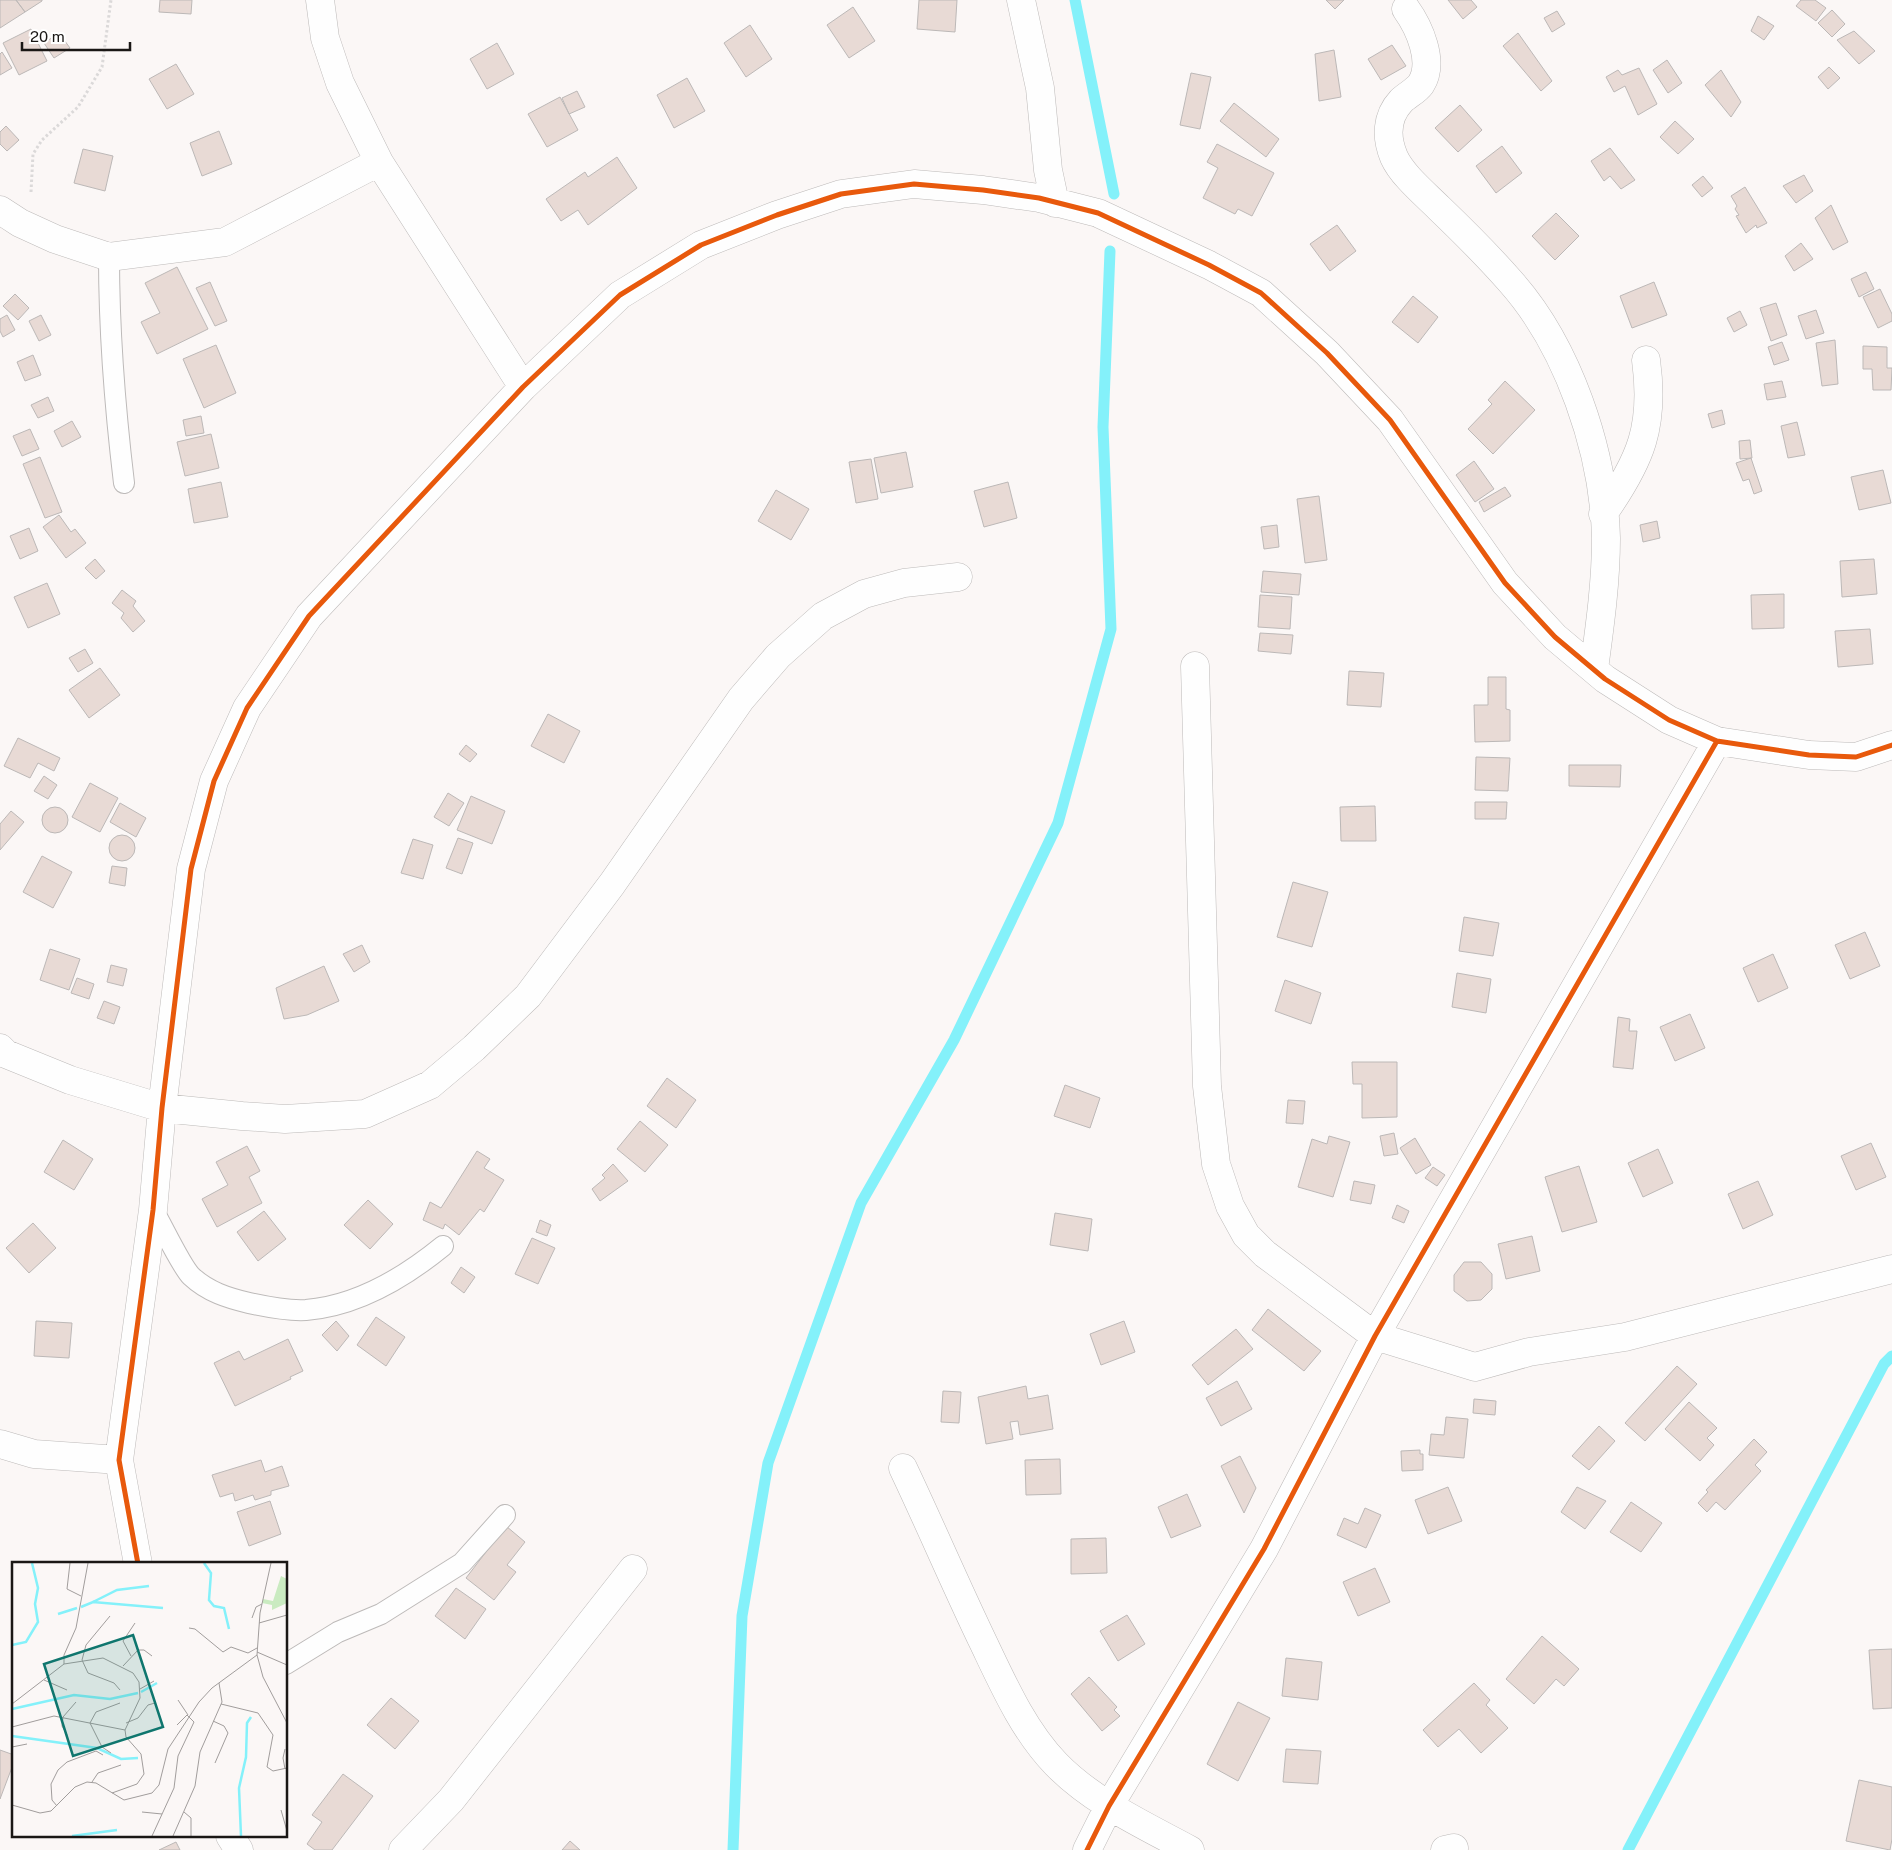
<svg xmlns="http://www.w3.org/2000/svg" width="1892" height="1850" font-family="'Public Sans',sans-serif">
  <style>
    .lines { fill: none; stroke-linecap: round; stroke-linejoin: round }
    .stream { stroke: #84f1fa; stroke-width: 11 }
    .building { fill: #e8dad5; stroke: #bcb8b7 }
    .service-casing { stroke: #bdbab9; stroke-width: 22 }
    .minor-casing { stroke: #bdbab9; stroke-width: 29 }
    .path { stroke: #dbd9d9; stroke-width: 3; stroke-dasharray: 2.5 2.5; stroke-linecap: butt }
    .service { stroke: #fefefe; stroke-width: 20 }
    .minor { stroke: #fefefe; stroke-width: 28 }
    .cycleway-casing { stroke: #fff; stroke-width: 8 }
    .cycleway { stroke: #e8590c; stroke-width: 5 }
    .inset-river { fill: none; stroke: #84f1fa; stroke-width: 2.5 }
    .inset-road { fill: none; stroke: #a19d9c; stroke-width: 1 }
    .view { fill: #0f766e; fill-opacity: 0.15; stroke: #0f766e; stroke-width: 2.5 }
    .inset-edge { fill: none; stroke: #1a1715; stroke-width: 2.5 }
  </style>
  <rect width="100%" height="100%" fill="#fbf7f6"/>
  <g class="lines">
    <path class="stream" d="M1075,0L1114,194
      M733,1850L742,1616L768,1463L861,1203L954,1040L1058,823L1111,629L1103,427L1110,251
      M1628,1850L1884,1364L1892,1356"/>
  </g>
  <path class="building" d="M0,0H16L25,12L0,28Z
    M16,0H42V1L25,12Z
    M160,0H192L191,14L159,12Z
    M919,0H957L955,32L917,29Z
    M1326,0H1344L1335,9Z
    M1448,0H1471L1477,7L1463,19Z
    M1801,0H1815L1826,8L1816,21L1796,6Z
    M853,7L875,41L849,58L827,25Z
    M1832,10L1845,24L1832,37L1818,23Z
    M1557,11L1565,24L1552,32L1544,18Z
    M1758,16L1774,26L1764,40L1751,31Z
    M750,25L772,59L746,77L724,43Z
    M31,29L47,61L19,75L3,43Z
    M1854,31L1875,51L1859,64L1837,40Z
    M59,33L70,48L54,58L44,43Z
    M1518,33L1552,81L1541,91L1503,46Z
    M497,43L514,74L487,89L470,59Z
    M1392,45L1406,66L1381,80L1368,59Z
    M1334,50L1341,97L1319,101L1315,54Z
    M2,52L12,68L0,75V54Z
    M1667,60L1682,83L1668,93L1653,70Z
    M176,64L194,94L167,109L149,79Z
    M1829,67L1840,78L1828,89L1818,77Z
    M1639,68L1657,104L1638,115L1625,86L1614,92L1606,77L1618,70L1622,75Z
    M1721,70L1741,102L1731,117L1705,85Z
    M1191,73L1211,77L1200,129L1180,125Z
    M687,78L705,111L674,128L657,95Z
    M577,91L585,107L569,114L562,98Z
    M560,97L578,130L547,147L528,114Z
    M1234,103L1279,139L1266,157L1220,121Z
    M1460,105L1482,130L1458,152L1435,128Z
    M1675,121L1694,139L1678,154L1660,137Z
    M6,126L19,140L7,151L0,144V132Z
    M219,131L232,164L202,176L190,143Z
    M1217,144L1274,173L1252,216L1238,209L1235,214L1203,198L1218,168L1207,162Z
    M1502,146L1522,173L1496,193L1476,166Z
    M1610,148L1635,180L1621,189L1610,176L1604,181L1591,161Z
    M83,149L113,156L105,191L74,183Z
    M617,157L637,188L588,225L578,210L561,221L546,199L585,172L588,177Z
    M1804,175L1813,191L1796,203L1783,186Z
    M1703,176L1713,188L1702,197L1692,185Z
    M1745,187L1767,223L1757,228L1756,225L1746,233L1736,216L1739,215L1735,209L1737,206L1731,196Z
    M1831,205L1848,242L1833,250L1815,218Z
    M1556,213L1579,236L1555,260L1532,236Z
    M1337,225L1356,251L1330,271L1310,244Z
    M1801,243L1813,259L1794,271L1785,256Z
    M177,267L208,329L157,354L141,322L160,313L145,283Z
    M1866,272L1874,289L1859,297L1851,279Z
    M210,282L227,321L215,326L196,288Z
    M1654,282L1667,315L1632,328L1620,296Z
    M1880,289L1892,314V321L1878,328L1863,297Z
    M15,294L29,308L18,320L3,306Z
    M1413,296L1438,317L1418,343L1392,322Z
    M1776,303L1787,335L1771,341L1760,308Z
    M1816,310L1824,333L1806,339L1798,316Z
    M1740,311L1747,325L1734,332L1727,318Z
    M7,315L15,330L3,337L0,331V319Z
    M41,315L51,335L39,341L29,321Z
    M1835,340L1838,384L1822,386L1816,343Z
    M1782,342L1789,360L1774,365L1768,347Z
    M216,345L236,393L204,408L183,359Z
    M1863,346L1887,347V368H1892L1891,390H1873L1872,369H1863Z
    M33,355L41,375L25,381L17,362Z
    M1505,381L1535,410L1493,454L1468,429L1492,404L1488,400Z
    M1782,381L1786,397L1767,400L1764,384Z
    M48,397L54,411L38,418L31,405Z
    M1722,410L1725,424L1712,428L1708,414Z
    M201,416L204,433L186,436L183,420Z
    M72,421L81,437L62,447L54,431Z
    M1797,422L1805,455L1788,458L1781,426Z
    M30,429L39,449L22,456L13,436Z
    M211,434L219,468L185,476L177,442Z
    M1750,440L1752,458L1740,459L1739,441Z
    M906,452L913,487L881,493L874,458Z
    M40,457L62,512L45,518L23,464Z
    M1751,458L1762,491L1754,494L1749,479L1743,481L1736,463Z
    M871,459L878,499L856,503L849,462Z
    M1474,461L1494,489L1475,502L1456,475Z
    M1883,470L1891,503L1859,510L1851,477Z
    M221,482L228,517L194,523L188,489Z
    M1008,482L1017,518L984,527L974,491Z
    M1505,487L1511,496L1484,512L1479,502Z
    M776,490L809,509L791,540L758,521Z
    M1319,496L1327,560L1305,563L1297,499Z
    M59,515L71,532L75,529L86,543L66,558L43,527Z
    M1657,521L1660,538L1643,542L1640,525Z
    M1277,525L1279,547L1264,549L1261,527Z
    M29,528L38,551L20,559L10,536Z
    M95,559L105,571L96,579L85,568Z
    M1874,559L1877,594L1842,597L1840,561Z
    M1263,571L1301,574L1299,595L1261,592Z
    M47,583L60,614L28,628L14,597Z
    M122,590L136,601L133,606L145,621L133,632L121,618L124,613L112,603Z
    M1784,594V628L1752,629L1751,595Z
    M1260,595L1292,597L1290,629L1258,627Z
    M1870,629L1873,664L1838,667L1835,631Z
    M1260,633L1293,635L1291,654L1258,651Z
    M85,649L93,663L78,672L69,658Z
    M100,668L120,695L89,718L69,690Z
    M1349,671L1384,673L1381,707L1347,705Z
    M1488,677H1506V709L1510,710V741L1475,742L1474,705H1488Z
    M548,714L580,731L564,763L531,746Z
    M18,738L60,758L54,771L38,763L30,778L4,766Z
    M466,745L477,754L470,762L459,754Z
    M1476,757L1510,758L1508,791L1475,790Z
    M1569,765H1621L1620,787L1569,786Z
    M44,776L57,785L48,799L34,791Z
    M90,783L118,798L100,832L72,817Z
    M448,793L464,803L449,826L434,817Z
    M471,796L505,811L492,844L457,830Z
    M1475,802H1507L1506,819H1475Z
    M120,803L146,818L136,837L110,822Z
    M1375,806L1376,841H1341L1340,807Z
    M42 820a13 13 0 1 1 26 0a13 13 0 1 1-26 0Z
    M11,811L24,822L0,850V824Z
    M109 848a13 13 0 1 1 26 0a13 13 0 1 1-26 0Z
    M458,838L473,843L462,874L446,868Z
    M413,839L433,845L423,879L401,873Z
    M42,856L72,872L53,908L23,892Z
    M112,866L127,868L125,886L109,883Z
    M1293,882L1328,892L1312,947L1277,937Z
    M1464,917L1499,923L1493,956L1459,951Z
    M1865,932L1880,966L1850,979L1835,945Z
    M362,945L370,962L354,972L343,954Z
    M50,949L80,959L69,990L40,980Z
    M1773,954L1788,988L1758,1002L1743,968Z
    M111,965L127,969L123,986L107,982Z
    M324,966L339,1001L307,1015L284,1019L276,988Z
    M1457,973L1491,979L1486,1013L1452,1007Z
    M77,978L94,984L89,999L71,993Z
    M1285,980L1321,993L1311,1024L1275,1011Z
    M104,1001L120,1007L114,1024L97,1018Z
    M1690,1014L1705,1048L1675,1061L1660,1027Z
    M1618,1017L1630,1019L1629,1031H1637L1633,1069L1613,1067Z
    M1352,1062H1397V1117L1362,1118V1084H1353Z
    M667,1078L696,1100L676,1128L647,1106Z
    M1065,1085L1100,1098L1090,1128L1054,1116Z
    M1288,1100L1305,1101L1303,1124L1286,1123Z
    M640,1121L668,1145L645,1172L617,1149Z
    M1394,1133L1398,1154L1384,1156L1380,1136Z
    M1329,1136L1350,1142L1333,1197L1298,1187L1312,1139L1327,1144Z
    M1415,1138L1431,1165L1416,1174L1400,1148Z
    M63,1140L93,1159L74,1190L44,1172Z
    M1871,1143L1886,1177L1856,1190L1841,1156Z
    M247,1146L260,1171L249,1177L262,1203L217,1227L202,1199L228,1185L216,1162Z
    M1658,1149L1673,1183L1643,1197L1628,1163Z
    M477,1151L490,1159L484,1168L504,1180L484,1212L480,1209L459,1235L445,1224L443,1229L423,1220L430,1202L441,1208Z
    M613,1164L628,1181L600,1201L592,1189L605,1178L602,1175Z
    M1579,1166L1597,1222L1562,1232L1545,1177Z
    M1433,1167L1445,1175L1437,1186L1425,1178Z
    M1354,1181L1375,1185L1371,1204L1350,1200Z
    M1758,1181L1773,1215L1743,1229L1728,1194Z
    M368,1200L393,1224L370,1249L344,1225Z
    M1397,1205L1409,1211L1404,1223L1392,1218Z
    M264,1211L286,1239L258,1261L237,1232Z
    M1055,1213L1092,1219L1088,1251L1050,1245Z
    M540,1220L551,1225L547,1236L536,1232Z
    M33,1223L56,1248L29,1273L6,1248Z
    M1532,1236L1540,1271L1506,1279L1498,1244Z
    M532,1238L555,1248L538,1284L515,1274Z
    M1464,1262H1481L1492,1274V1289L1481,1300L1467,1301L1454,1291V1275Z
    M461,1267L475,1277L464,1293L451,1283Z
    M1268,1309L1321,1351L1304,1371L1252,1330Z
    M376,1317L405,1337L386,1366L357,1345Z
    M36,1321L72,1323L69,1358L34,1356Z
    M336,1321L349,1336L337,1351L322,1335Z
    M1124,1321L1135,1352L1101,1365L1090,1334Z
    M1236,1329L1253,1349L1208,1385L1192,1365Z
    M288,1339L303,1371L290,1377L291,1379L235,1406L214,1363L239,1351L244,1360Z
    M1677,1366L1697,1384L1645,1441L1625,1423Z
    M1237,1381L1252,1409L1221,1426L1206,1398Z
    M1026,1386L1028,1399L1048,1395L1053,1429L1020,1435L1018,1421L1010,1422L1013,1439L986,1444L978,1397Z
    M943,1391L961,1392L959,1423L941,1422Z
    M1474,1399L1496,1401L1495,1415L1473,1413Z
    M1689,1402L1717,1428L1707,1438L1714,1445L1700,1461L1665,1429Z
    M1446,1417L1468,1419L1464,1458L1429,1455L1431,1434L1444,1435Z
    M1599,1426L1615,1441L1589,1470L1572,1456Z
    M1754,1439L1767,1452L1755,1465L1761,1471L1725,1510L1716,1502L1707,1512L1698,1503L1708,1492L1706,1490Z
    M1420,1450V1454H1423V1470L1402,1471L1401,1451Z
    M1240,1456L1256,1488L1244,1513L1221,1466Z
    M1060,1459L1061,1494L1026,1495L1025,1460Z
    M261,1460L265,1472L282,1466L289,1486L271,1491V1495L255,1500L253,1495L235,1501L233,1493L220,1497L212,1475Z
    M1448,1487L1462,1521L1428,1534L1415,1500Z
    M1577,1487L1606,1501L1585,1529L1561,1512Z
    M1187,1494L1201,1526L1171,1538L1158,1507Z
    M270,1501L281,1534L249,1546L237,1512Z
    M1631,1502L1662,1523L1641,1552L1610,1532Z
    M1365,1508L1381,1515L1366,1548L1337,1535L1344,1518L1358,1524Z
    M506,1526L525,1542L507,1565L516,1572L494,1600L466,1578Z
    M1106,1538L1107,1573L1071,1574V1539Z
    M1375,1568L1390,1602L1358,1616L1343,1582Z
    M456,1588L486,1609L465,1639L435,1616Z
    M1127,1615L1145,1644L1118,1661L1100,1631Z
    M1542,1636L1579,1669L1564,1686L1556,1679L1534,1704L1506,1679Z
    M1892,1649V1708L1873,1709L1869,1650Z
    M1286,1658L1322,1662L1318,1700L1282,1696Z
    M1089,1677L1117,1707L1114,1710L1120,1716L1102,1731L1071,1694Z
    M1474,1683L1490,1700L1486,1705L1508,1728L1481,1753L1459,1729L1438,1747L1423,1730Z
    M391,1698L419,1721L395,1749L367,1725Z
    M1238,1702L1270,1718L1238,1781L1207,1764Z
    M1286,1749L1321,1751L1318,1784L1283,1782Z
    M0,1750L14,1755V1762L0,1799Z
    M343,1774L373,1796L332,1850H315L307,1844L322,1822L312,1815Z
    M1859,1780L1892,1787V1839L1890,1850L1846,1841Z
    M570,1841L580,1850H562Z
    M176,1842L180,1850H159Z"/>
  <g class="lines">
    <g class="service-casing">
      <path id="service" d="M109,257C109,333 115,408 124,483
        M153,1210C162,1225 181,1266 191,1276C208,1292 228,1298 249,1303C267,1307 288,1311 306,1310C356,1306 405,1277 443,1246
        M286,1664L338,1632L381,1614L462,1563L505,1515"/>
    </g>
    <g class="minor-casing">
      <path id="minor" d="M320,0L325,38L340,83L379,162L523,387
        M1021,0L1040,88L1048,170L1055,203
        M1406,9C1419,27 1435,62 1421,84C1416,91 1407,95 1401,101C1386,117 1386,138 1394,157C1402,175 1425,194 1439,208C1463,231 1488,256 1510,281C1568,346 1604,451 1606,538C1606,582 1600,625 1594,669
        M0,210L20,223L55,239L109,257L225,242L379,162
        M1603,514C1641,460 1655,426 1646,360
        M1195,666L1207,1086L1216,1164L1230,1206L1246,1235L1265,1254L1375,1336L1475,1367L1529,1352L1625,1337L1892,1269
        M0,1048L6,1054L70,1080L162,1108L242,1116L285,1119L365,1114L430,1085L474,1048L528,996L612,884L741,699L778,656L823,616L864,594L904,583L958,577
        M0,1444L34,1454L119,1460
        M903,1468C931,1527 956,1586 984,1644C1004,1686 1024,1731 1056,1764C1093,1802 1144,1825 1190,1850
        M138,1564L119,1460L153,1210L162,1108L191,869L214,781L247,708L309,616L523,387L620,295L701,245L777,215L841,194L914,184L983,190L1039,198L1098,213L1209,265L1261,293L1327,353L1390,420L1505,583L1555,637L1605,679L1669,720L1717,741L1809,755L1856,757L1892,745
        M230,1836L239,1850
        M403,1850L451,1800L633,1569
        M1087,1850L1109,1806L1264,1549L1375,1336L1717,741
        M1445,1850L1454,1848"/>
    </g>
    <path class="path" d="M31,192L33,154L42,140L78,107L102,67L111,0"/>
    <use href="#service" class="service"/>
    <use href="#minor" class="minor"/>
    <g class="cycleway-casing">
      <path id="cycleway" d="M138,1564L119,1460L153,1210L162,1108L191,869L214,781L247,708L309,616L523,387L620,295L701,245L777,215L841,194L914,184L983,190L1039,198L1098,213L1209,265L1261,293L1327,353L1390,420L1505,583L1555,637L1605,679L1669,720L1717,741L1809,755L1856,757L1892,745
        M1087,1850L1109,1806L1264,1549L1375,1336L1717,741"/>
    </g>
    <use href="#cycleway" class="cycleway"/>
  </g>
  <g transform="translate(12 1562)">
    <rect width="275" height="275" fill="#fbf7f6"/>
    <path d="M269,14L275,17V41L260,48V43L250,41L251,37L261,39Z" fill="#caebc1"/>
    <path class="inset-river" d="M192,1L199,11L197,38L202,44L212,46L217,67M81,40L105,28L137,24M69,45L81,40L151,46M46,52L65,46M0,83L14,80L26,60L23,42L26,26L20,1M129,130L145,121M0,147L62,133L98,137L126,131M0,174L85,186L109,197L126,196M60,274L105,268M229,274L227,226L234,195L235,161L239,155"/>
    <path class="inset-road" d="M58,1L55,27L69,34M259,1L248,51L245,93L251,115L275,161M98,54L74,83L70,98L76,111L102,121L108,128M240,56L244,45L250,42M247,61L275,53M177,66L183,67L211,90L219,85L236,91L245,86M245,90L275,103M119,94L111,79L123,61M52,102V93L64,66L76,1M111,104L126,88H132L140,94M32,118L55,128M128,127L142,119M166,138L176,153M0,142L52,102L91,96L121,111L127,120L128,136L113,168L114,175L129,192L132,212L125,222L100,231M209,142L246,151L261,173L255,205L261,209L275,206M201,159L212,164L216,171L203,201M114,161L126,156L136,143L143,141M0,165L42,154L113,168M55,173L50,164L51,155L64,140M0,185L15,182M99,191L90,185L78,161L84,150L108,141M273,207L271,196L273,187M80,220L86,211L109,203M0,243L28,251L39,249L63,225L75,220L84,221L112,238L140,231L147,223L156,187L187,140L200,126L245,93M45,244L40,238L39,222L46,208L55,200L84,189L91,193M269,248L275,269M130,250L150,252M172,250L179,256V274M140,274L162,226L166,194L182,160L175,153L165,163M161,274L183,224L188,190L210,140L207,121"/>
    <path class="view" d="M121,73L151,165L61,194L32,102Z"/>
    <rect width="275" height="275" class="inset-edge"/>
  </g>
  <path d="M22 42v8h108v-8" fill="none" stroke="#1a1715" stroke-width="2.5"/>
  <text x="30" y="42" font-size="15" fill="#1a1715" stroke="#ffffff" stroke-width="4" paint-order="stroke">20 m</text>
</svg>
